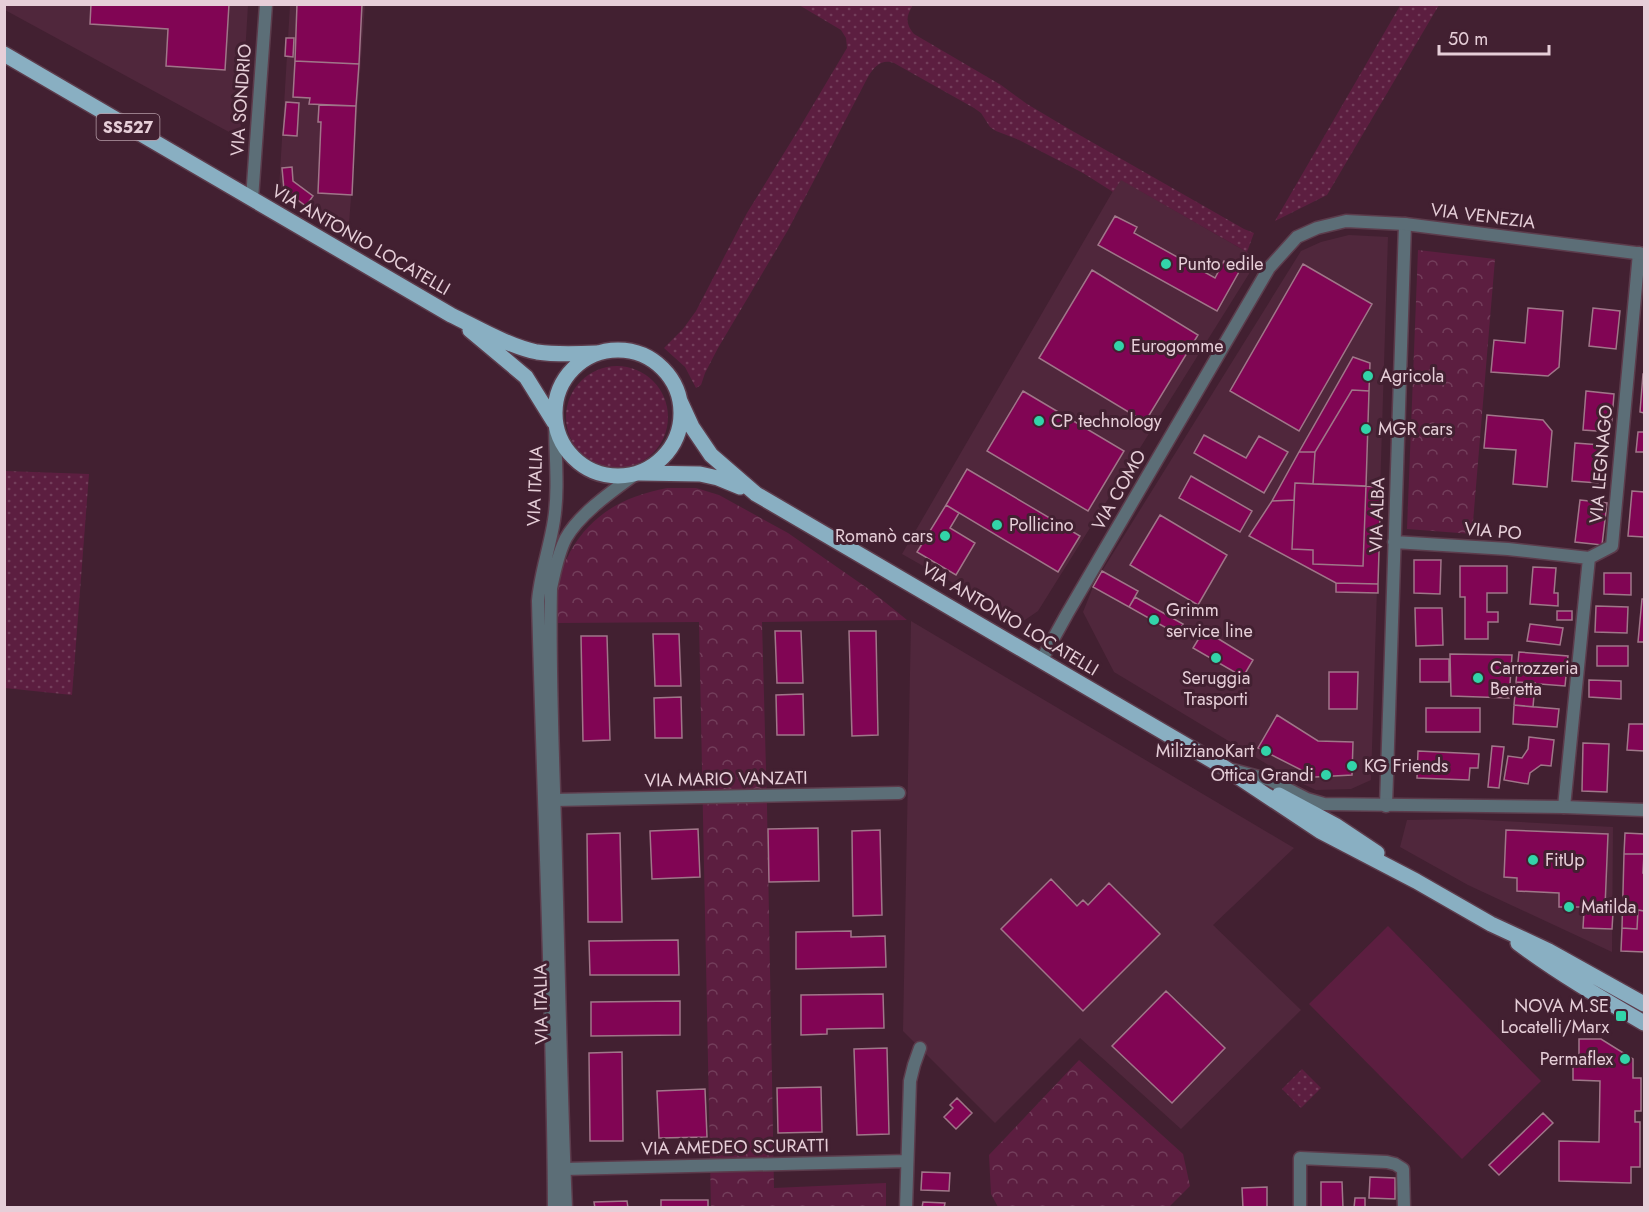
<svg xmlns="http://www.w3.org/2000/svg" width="1649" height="1212" font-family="Jost,sans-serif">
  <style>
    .built { fill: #50273c }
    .grass { fill: url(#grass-dots) }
    .park { fill: url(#park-crowns) }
    .pitch { fill: #5c1e40 }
    .building { fill: #810554; stroke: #a07689; stroke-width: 1.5 }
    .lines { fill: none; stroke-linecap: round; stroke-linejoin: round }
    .minor-casing { stroke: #5c3c4c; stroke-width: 15 }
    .tertiary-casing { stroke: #5c3c4c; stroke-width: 15 }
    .primary-casing { stroke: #5c3c4c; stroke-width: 18 }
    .minor { stroke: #5c6e77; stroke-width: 12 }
    .tertiary { stroke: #5c6e77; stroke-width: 12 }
    .primary { stroke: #89afc2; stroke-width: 15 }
    .poi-dot { fill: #32d4a9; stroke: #422031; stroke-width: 2 }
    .labels { text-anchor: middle; stroke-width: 6; stroke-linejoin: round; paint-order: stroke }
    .shield { fill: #422031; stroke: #b59aa6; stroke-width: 1.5 }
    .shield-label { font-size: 16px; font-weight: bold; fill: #e6ced8 }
    .street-label { font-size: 18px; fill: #e6ced8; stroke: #422031 }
    .poi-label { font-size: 18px; fill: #e6ced8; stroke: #422031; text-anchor: start }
  </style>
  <defs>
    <pattern id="grass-dots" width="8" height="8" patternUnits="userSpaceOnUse" patternTransform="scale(1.5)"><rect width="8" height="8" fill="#5c1e40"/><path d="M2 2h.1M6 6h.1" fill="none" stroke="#733e5b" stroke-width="1.8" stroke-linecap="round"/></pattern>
    <pattern id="park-crowns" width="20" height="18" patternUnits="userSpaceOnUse" patternTransform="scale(1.5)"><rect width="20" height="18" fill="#5c1e40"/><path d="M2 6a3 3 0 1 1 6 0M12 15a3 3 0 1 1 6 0" fill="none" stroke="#733e5b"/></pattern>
  </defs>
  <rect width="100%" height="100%" fill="#422031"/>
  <path class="built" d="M4,5H248L240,138L5,10Z
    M290,5H365L348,238L279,189Z
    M1120,179L1247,252L1257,261L1038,611L1022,622L902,554Z
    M1349,235L1388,237L1371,780L1351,789L1316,790L1290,778L1114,672L1083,612L1093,587L1102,571L1301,251L1321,242Z
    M911,621L1294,848L1213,925L1301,1010L1181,1129L1080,1038L995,1123L903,1031Z
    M1466,819L1613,827L1612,952L1468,885L1400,847L1407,820Z"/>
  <path class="grass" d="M1401,4L1439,5L1327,195L1275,221Z
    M799,5H913C906,16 905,23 914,34L1001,85L1027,104L1069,129L1244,229L1254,233L1247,252L1121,180L1113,192L1083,173L1019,140L996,131L990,127L981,113L974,108L894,63C882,59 876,65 869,75L788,230L718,348L705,373L701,385L696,388L685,367L664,348L683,329L696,311L747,213L797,132L847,48L846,38L841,30Z
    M566 417a51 51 0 1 1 102 0a51 51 0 1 1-102 0Z
    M5,471L89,474L72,695L5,688Z
    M1302,1069L1321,1088L1301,1108L1282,1089Z"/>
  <path class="park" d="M1418,250L1495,259L1472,534L1407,529Z
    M667,488H696L719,495L788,533L870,590L907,620L762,622L767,807L774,1188L886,1183V1207H711L699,622L556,623C556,608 557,581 562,568C564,562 568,557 570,552C592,513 625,496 667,488Z
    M1079,1060L1183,1154L1190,1186L1169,1207H998L991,1194L989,1155Z"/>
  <path class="pitch" d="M1388,926L1541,1081L1462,1159L1309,1004Z"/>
  <path class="building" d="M91,4H229L225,70L166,66L168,29L90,24Z
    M297,4H362L359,64L295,61Z
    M286,38H294L293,57L285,56Z
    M295,61L359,64L356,106L309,104L310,98L293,97Z
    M286,102L299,103L297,136L283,135Z
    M319,105L356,106L352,195L318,193L321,122H318Z
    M292,167L293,181L313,196L306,206L284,190L282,168Z
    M1115,216L1137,227L1134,233L1215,278L1224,261L1240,270L1217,311L1098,245Z
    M1303,264L1372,304L1299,431L1230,391Z
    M1092,270L1198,335L1145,422L1039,358Z
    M1528,308L1563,311L1559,367L1548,376L1491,372L1494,340L1525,343Z
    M1593,308L1620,311L1616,349L1589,346Z
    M1353,357L1370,363L1369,391L1352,390L1315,452H1299Z
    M1643,374H1644V413L1640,412Z
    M1352,390L1369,391L1366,486L1313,484L1315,452Z
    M1023,391L1124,451L1088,511L987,451Z
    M1586,391L1614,394L1611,432L1583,430Z
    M1487,415L1543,420L1552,431L1547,487L1513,484L1516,450L1484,448Z
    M1638,432H1644V452H1636Z
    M1204,435L1246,458L1259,436L1288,452L1264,493L1194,453Z
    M1575,443L1601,445L1598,483L1572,481Z
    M1299,452H1315L1313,484L1295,483L1294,500L1272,501Z
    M967,469L1080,536L1058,572L946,505Z
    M1191,476L1252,511L1240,532L1179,498Z
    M1295,483L1381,487L1378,584L1336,583L1249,536L1272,501L1294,500Z
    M1295,483L1366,486L1363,566L1313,564V550L1292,549Z
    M1632,491L1644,492V537L1628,536Z
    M1580,500L1607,503L1602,545L1575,542Z
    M946,505L959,513L950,528L975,543L956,575L917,552Z
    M1160,515L1227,555L1198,605L1130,565Z
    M1414,560H1441L1440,594L1414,593Z
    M1460,566H1507V593H1487V612H1498V622H1488V639H1465V597H1460Z
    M1533,567L1556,568L1554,593H1558V606L1530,604Z
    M1102,571L1138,591L1129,607L1093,587Z
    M1604,573H1631V595L1604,594Z
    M1336,583L1378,584V593L1336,592Z
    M1135,597L1183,624L1177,634L1129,607Z
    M1642,599H1644V642H1638Z
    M1596,606L1628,607L1627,633L1595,632Z
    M1415,608H1442L1443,645L1416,646Z
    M1557,611H1572V620H1557Z
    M1530,624L1563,628L1560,645L1527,641Z
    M1204,630L1253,660L1243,677L1193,648Z
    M775,631H801L803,683H777Z
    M849,631H876L878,735L852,736Z
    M653,634H679L681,686H655Z
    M581,636H607L610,740L583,741Z
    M1597,646H1628V666H1597Z
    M1519,652L1568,656L1565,686L1516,682Z
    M1450,654L1512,655L1509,698L1451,696Z
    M1420,659H1449V682H1420Z
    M1329,672H1358L1357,709H1329Z
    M1589,680L1621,681V699L1589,697Z
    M1516,682L1535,683L1533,707L1514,705Z
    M803,694L804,735H777L776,695Z
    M681,697L682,738H655L654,698Z
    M1514,705L1559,709L1557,727L1513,724Z
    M1426,708H1480V732H1426Z
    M1277,715L1318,741L1353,742L1352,775L1315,777L1258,748Z
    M1629,724H1644V751L1627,750Z
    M1529,737L1554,740L1551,766L1541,765L1530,773L1528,784L1504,780L1508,756L1522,758L1528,749Z
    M1583,743L1609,744L1607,792L1582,791Z
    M1492,746L1504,747L1499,788L1488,787Z
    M1418,751L1479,754L1478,768H1470L1469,780L1417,778Z
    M818,828L819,881L769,882L768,829Z
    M698,829L700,877L652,879L650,831Z
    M880,830L882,915L853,916L852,831Z
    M1506,830L1608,834L1605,907H1559V893L1517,891V878L1504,877Z
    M620,833L622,922H588L587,834Z
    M1625,833L1644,834V873H1643L1644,854H1624Z
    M1624,854H1644V911L1638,910L1637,929L1622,928Z
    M1051,879L1077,906L1083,900L1088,905L1109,883L1160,934L1083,1011L1001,929Z
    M1638,910L1644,911V952L1621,951L1622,928L1637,929Z
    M1584,911L1613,912L1612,929L1583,928Z
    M851,931V937L885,936L886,967L796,969V932Z
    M678,940L679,975H590L589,941Z
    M1166,991L1225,1048L1172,1103L1112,1046Z
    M883,994L884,1028L827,1029V1034L801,1035V995Z
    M680,1001V1035L591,1036V1002Z
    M1579,1039H1601L1633,1059V1078H1641V1111H1635V1122H1640V1167H1631V1183L1559,1181V1141L1599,1142L1600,1081L1573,1080V1056H1579Z
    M887,1048L889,1134L857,1135L854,1049Z
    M622,1052L623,1141H590L589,1053Z
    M821,1087L822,1132L778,1133L777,1088Z
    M705,1089L707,1137L659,1138L657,1091Z
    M957,1098L972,1113L956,1129L944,1117L953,1108L950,1105Z
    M1543,1113L1553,1123L1499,1175L1489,1165Z
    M922,1172L950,1173L949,1191L921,1190Z
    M1370,1177L1395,1178V1199L1369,1198Z
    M1321,1182H1342L1343,1208H1321Z
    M1267,1187V1208H1243L1242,1188Z
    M1355,1198H1365V1208H1354Z
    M661,1200H708V1208H661Z
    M627,1201L628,1208H595L594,1202Z
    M923,1202L945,1203L944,1208H922Z"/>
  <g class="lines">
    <g class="minor-casing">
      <path id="minor" d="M252,199L266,4
        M1394,542L1508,549L1589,558
        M1589,558L1612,546L1639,253
        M554,800L899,793
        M1386,806L1405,224
        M1564,807L1589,558
        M564,1169L907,1161
        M906,1208L910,1081L914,1065L920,1048
        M1300,1208V1158L1387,1162L1395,1164L1403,1169L1404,1208"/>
    </g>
    <g class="tertiary-casing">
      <path id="tertiary" d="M1041,661L1067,614L1269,268L1297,237L1317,228L1346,221L1405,224L1644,254
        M1233,770L1270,780L1307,799L1324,804L1564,807L1644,810
        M554,1208C553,1005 543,803 538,601C540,574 550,547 554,520C559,488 555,455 555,423
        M566,1208C561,1092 559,977 556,861C554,770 549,679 551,588C555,571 558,553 566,538C580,513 614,490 637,473"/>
    </g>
    <g class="primary-casing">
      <path id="primary" d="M4,54L451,315C476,327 510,347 537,352C557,355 577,354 597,353
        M470,330L526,377L554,422
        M555 413a63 63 0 1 1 126 0a63 63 0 1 1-126 0Z
        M680,401L692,427L711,455L756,494L1225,768L1320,831L1416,881L1491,924L1549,951L1644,1004
        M640,473L700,474L718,478L740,487
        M1279,795L1335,825L1377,853
        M1518,943C1558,973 1601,998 1644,1023"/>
    </g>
    <use href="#minor" class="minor"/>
    <use href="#tertiary" class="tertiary"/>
    <use href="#primary" class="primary"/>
  </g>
  <g class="poi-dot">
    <circle cx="1166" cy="264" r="6"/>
    <circle cx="1119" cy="346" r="6"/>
    <circle cx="1368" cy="376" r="6"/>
    <circle cx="1039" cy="421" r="6"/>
    <circle cx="1366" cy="429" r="6"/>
    <circle cx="997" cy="525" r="6"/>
    <circle cx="945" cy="536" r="6"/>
    <circle cx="1154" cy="620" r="6"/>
    <circle cx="1216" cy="658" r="6"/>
    <circle cx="1478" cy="678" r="6"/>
    <circle cx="1266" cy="751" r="6"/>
    <circle cx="1352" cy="766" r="6"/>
    <circle cx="1326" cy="775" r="6"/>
    <circle cx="1533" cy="860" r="6"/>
    <circle cx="1569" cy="907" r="6"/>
    <rect x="1615" y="1010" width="12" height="12" rx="3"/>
    <circle cx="1625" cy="1059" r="6"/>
  </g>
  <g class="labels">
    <rect class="shield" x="96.5" y="114" width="63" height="26" rx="4.5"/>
    <g class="shield-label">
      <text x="128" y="133">SS527</text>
    </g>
    <g class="street-label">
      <text transform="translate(241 100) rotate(-86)" y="6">VIA SONDRIO</text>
      <text transform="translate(1483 216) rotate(7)" y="6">VIA VENEZIA</text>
      <text transform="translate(361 240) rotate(30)" y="6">VIA ANTONIO LOCATELLI</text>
      <text transform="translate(1601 464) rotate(-85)" y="6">VIA LEGNAGO</text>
      <text transform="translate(535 486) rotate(-88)" y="6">VIA ITALIA</text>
      <text transform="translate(1119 490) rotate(-60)" y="6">VIA COMO</text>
      <text transform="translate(1377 515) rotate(-88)" y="6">VIA ALBA</text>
      <text transform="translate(1493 531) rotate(5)" y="6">VIA PO</text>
      <text transform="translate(1010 619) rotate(31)" y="6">VIA ANTONIO LOCATELLI</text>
      <text transform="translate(726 779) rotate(-1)" y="6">VIA MARIO VANZATI</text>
      <text transform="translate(541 1004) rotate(-91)" y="6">VIA ITALIA</text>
      <text transform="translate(735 1147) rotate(-1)" y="6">VIA AMEDEO SCURATTI</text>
    </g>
    <g class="poi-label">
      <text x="1178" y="270">Punto edile</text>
      <text x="1131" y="352">Eurogomme</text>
      <text x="1380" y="382">Agricola</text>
      <text x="1051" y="427">CP technology</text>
      <text x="1378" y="435">MGR cars</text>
      <text x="1009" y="531">Pollicino</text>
      <text x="933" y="542" text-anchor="end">Romanò cars</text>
      <text x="1166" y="616">Grimm<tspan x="1166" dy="21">service line</tspan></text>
      <text x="1490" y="674">Carrozzeria<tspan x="1490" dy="21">Beretta</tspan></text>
      <text x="1216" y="684" text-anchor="middle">Seruggia<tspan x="1216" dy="21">Trasporti</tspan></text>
      <text x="1254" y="757" text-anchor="end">MilizianoKart</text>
      <text x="1364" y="772">KG Friends</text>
      <text x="1314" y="781" text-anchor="end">Ottica Grandi</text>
      <text x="1545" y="866">FitUp</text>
      <text x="1581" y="913">Matilda</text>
      <text x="1609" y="1012" text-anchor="end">NOVA M.SE<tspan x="1609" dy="21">Locatelli/Marx</tspan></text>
      <text x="1613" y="1065" text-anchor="end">Permaflex</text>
    </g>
  </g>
  <rect width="1649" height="1212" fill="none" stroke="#e6ced8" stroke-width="12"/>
  <path d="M1439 45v9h110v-9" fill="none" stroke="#e6ced8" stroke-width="3"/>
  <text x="1448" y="45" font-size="18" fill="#e6ced8" stroke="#422031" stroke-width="4.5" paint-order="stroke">50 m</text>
</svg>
